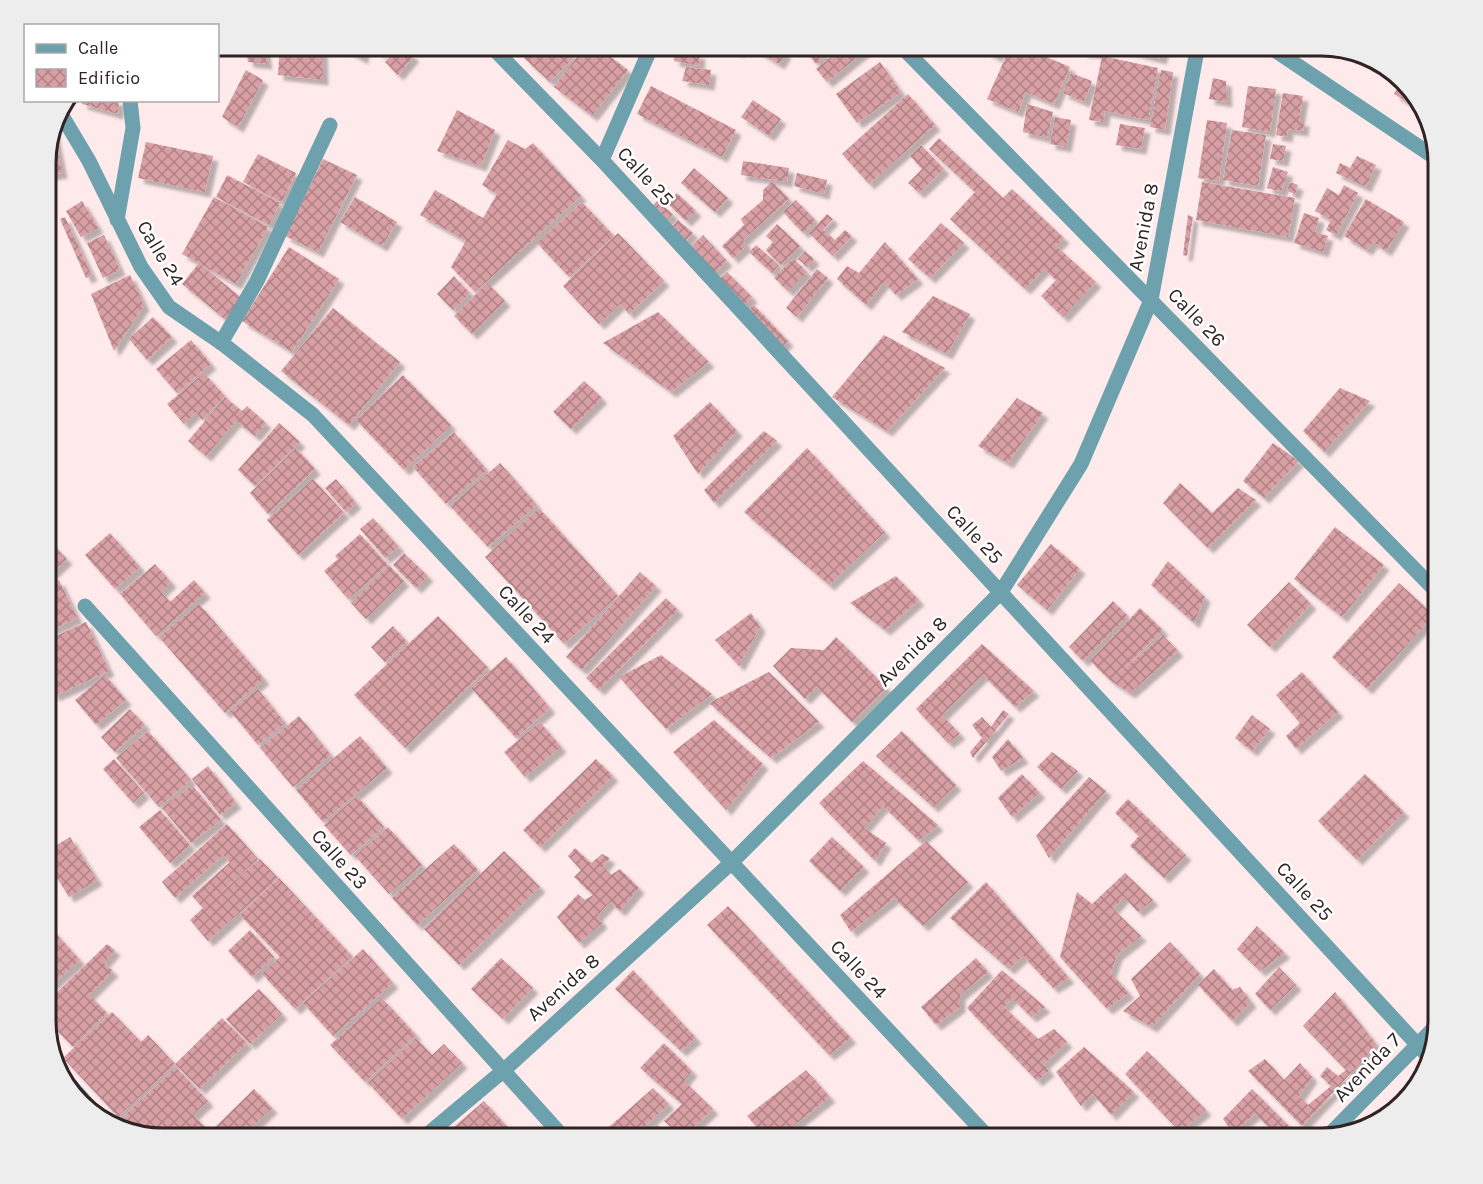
<svg xmlns="http://www.w3.org/2000/svg" width="1483" height="1184" font-family="Karla,sans-serif">
  <style>
    .building { fill: url(#building-cross-hatch); filter: url(#shadow) }
    .lines { fill: none; stroke-linecap: round; stroke-linejoin: round }
    .minor { stroke: #6da1ad; stroke-width: 15 }
    .labels { text-anchor: middle; stroke-width: 5; stroke-linejoin: round; paint-order: stroke }
    .street-label { font-size: 20px; fill: #302324; stroke: #fff }
    .rim { fill: none; stroke: #302324; stroke-width: 3 }
  </style>
  <defs>
    <pattern id="building-cross-hatch" width="8" height="8" patternUnits="userSpaceOnUse" patternTransform="scale(1.5)"><rect width="8" height="8" fill="#d89fa4"/><path d="M0 0l8 8M0 8l8-8" fill="none" stroke="#b08185"/></pattern>
    <filter id="shadow"><feDropShadow dx="5.5" dy="5.5" stdDeviation="1.5" flood-color="#0004"/></filter>
  </defs>
  <rect width="100%" height="100%" fill="#ffeaeb"/>
  <path class="building" d="M245,45H264L267,64L248,62Z
    M280,45H322L323,80L278,75Z
    M338,45H364L363,59Z
    M373,45H388L380,54Z
    M536,45H561L574,57L550,82L524,58Z
    M586,45H595L628,70L592,116L554,87Z
    M731,45H743L739,52L730,48Z
    M762,45H774L786,53L779,64L758,51Z
    M811,45H817L826,57L816,64L805,50Z
    M821,45H838L828,53Z
    M845,45H863L867,49L827,82L816,69Z
    M986,45H1004L997,57L983,49Z
    M1011,45H1018L1070,67L1054,104L1026,92L1018,112L987,99Z
    M1083,45H1107L1105,54L1083,52Z
    M1107,45H1165L1161,59Z
    M399,46L414,56L398,75L385,62Z
    M675,50L700,54L699,66L674,61Z
    M1102,56L1158,68L1148,120L1105,111L1103,122L1089,120Z
    M880,62L901,92L857,123L836,94Z
    M686,67L711,70L709,85L682,81Z
    M246,70L263,80L238,127L222,117Z
    M1161,70L1173,72L1165,130L1150,127Z
    M1071,73L1092,81L1084,102L1063,93Z
    M1213,78L1226,81L1227,102L1209,99Z
    M1403,80L1426,111L1427,114L1394,94Z
    M651,86L736,130L722,157L637,114Z
    M1248,86L1276,89L1270,132L1242,127Z
    M1283,93L1303,96L1299,121H1304L1303,131L1288,129L1287,137L1276,135Z
    M908,94L935,125L869,184L842,154Z
    M82,100H119L118,114L82,104Z
    M753,100L781,119L769,136L741,117Z
    M1027,104L1053,112L1047,138L1023,132Z
    M457,110L495,130L481,166L437,151Z
    M1055,117L1071,120L1066,147L1050,144Z
    M1207,120L1227,123L1219,181L1198,178Z
    M1120,124L1145,128L1141,149L1116,145Z
    M53,127L62,173L45,176V155Z
    M1232,130L1266,135L1258,186L1223,180Z
    M939,138L1003,198L1012,189L1064,238L1056,246L1096,282L1063,317L1041,296L1056,280L1044,269L1025,289L950,219L975,192L929,149Z
    M508,140L525,149L533,143L581,196L475,292L451,267L466,241L420,215L435,190L483,218L497,194L482,185Z
    M146,142L213,156L205,192L138,178Z
    M1273,144L1286,146L1283,161L1270,159Z
    M921,145L944,169L919,193L908,183L922,169L910,156Z
    M258,154L296,173L282,202L243,182Z
    M1357,156L1376,165L1366,187L1336,173L1340,163L1350,168Z
    M323,159L357,175L318,252L285,236Z
    M743,161L789,168L787,182L741,175Z
    M1273,167L1288,172L1281,192L1267,188Z
    M694,168L728,198L715,212L681,183Z
    M797,173L827,180L824,194L794,186Z
    M227,175L280,203L269,225L216,197Z
    M772,181L789,199L743,240L746,246L733,258L722,246L744,225L741,219L763,200V190Z
    M1202,182L1295,198L1288,237L1196,220Z
    M1290,182L1298,185L1295,194L1287,191Z
    M1344,185L1358,193L1336,235L1326,230L1331,220L1315,211L1327,188L1339,195Z
    M677,193L696,211L686,221L667,203Z
    M214,197L268,227L236,284L200,264L243,299L226,320L182,284L199,263L182,254Z
    M355,197L397,222L382,246L340,222Z
    M1366,199L1404,222L1386,251L1373,242L1367,250L1344,236Z
    M796,200L816,221L803,233L783,212Z
    M82,201L98,228L81,237L66,211Z
    M657,201L673,214L667,221L651,207Z
    M582,202L614,236L569,277L537,243Z
    M1304,213L1319,218L1315,232L1328,236L1323,252L1294,243Z
    M827,214L833,219L823,230L835,240L845,230L852,236L833,256L809,233Z
    M1188,215L1193,217L1187,256L1183,255Z
    M65,217L92,276L86,278L60,219Z
    M678,220L693,233L684,243L669,230Z
    M941,223L964,243L930,278L908,259Z
    M777,224L800,246L781,265L766,250L773,242L766,236Z
    M618,233L664,281L629,314L620,304L599,324L563,286Z
    M104,235L120,270L103,278L87,243Z
    M703,235L727,261L712,275L688,249Z
    M885,242L918,279L896,295L884,282L866,305L837,279L847,266L859,273Z
    M756,245L779,265L772,273L749,252Z
    M289,247L339,279L292,352L242,321Z
    M805,251L814,259L807,267L798,259Z
    M793,258L807,272L788,291L774,278Z
    M817,269L828,278L797,317L786,308Z
    M727,272L752,297L743,307L717,281Z
    M130,275L144,305L114,351L91,294Z
    M454,276L470,293L453,310L437,294Z
    M487,283L505,301L472,334L454,316Z
    M933,296L970,314L947,354L902,332Z
    M754,305L788,341L780,349L745,312Z
    M333,308L400,362L349,425L281,371Z
    M658,312L709,362L671,392L603,343Z
    M153,317L172,337L147,360L129,339Z
    M884,335L945,368L887,431L832,397Z
    M191,340L211,364L177,393L156,369Z
    M204,373L225,396L202,420L196,412L184,424L167,404Z
    M403,375L451,425L404,470L356,420Z
    M584,381L602,398L571,429L553,412Z
    M1340,388L1370,401L1324,452L1303,431Z
    M225,397L242,411L247,406L266,423L255,436L236,421L206,456L188,441Z
    M1017,398L1043,413L1008,463L978,446Z
    M710,402L737,431L698,474L673,436Z
    M279,423L300,442L255,486L238,470Z
    M764,431L777,441L714,503L704,490Z
    M454,432L487,470L446,504L413,467Z
    M1273,443L1299,461L1264,498L1243,481Z
    M296,448L315,469L268,514L250,493Z
    M807,448L885,532L829,585L744,512Z
    M500,463L537,505L488,547L450,506Z
    M313,479L344,513L298,555L267,520Z
    M336,479L356,503L346,512L325,488Z
    M1180,483L1212,513L1238,488L1256,500L1208,548L1163,503Z
    M539,508L618,596L564,644L485,557Z
    M373,518L399,547L385,558L360,529Z
    M1335,527L1384,565L1342,617L1294,579Z
    M110,533L140,567L115,589L85,555Z
    M360,534L388,565L348,599L324,571L338,559L335,556Z
    M45,537L67,559L45,580Z
    M1051,544L1080,569L1047,610L1017,585Z
    M404,553L428,576L416,588L393,565Z
    M1168,561L1205,597L1194,623L1151,585Z
    M155,564L171,582L161,592L170,602L194,580L205,593L156,636L120,594Z
    M389,565L404,581L366,619L351,603Z
    M640,572L656,586L582,670L566,657Z
    M896,576L919,600L885,630L850,603Z
    M59,580L77,618L45,633V586Z
    M1289,582L1311,604L1270,647L1247,625Z
    M1399,583L1434,615L1367,689L1332,657Z
    M666,598L678,610L599,690L586,678Z
    M1113,601L1128,616L1083,661L1069,647Z
    M199,604L264,679L225,713L159,637Z
    M1140,608L1163,630L1118,674L1163,635L1178,651L1130,693L1111,681L1090,661Z
    M751,613L760,627L739,666L715,640Z
    M438,616L488,668L405,748L354,695Z
    M86,622L109,671L54,696L45,676V641Z
    M393,626L407,642L385,662L371,647Z
    M836,637L887,688L852,722L817,687L805,699L773,666L791,648L824,650Z
    M982,644L1034,691L1015,707L983,675L942,715L960,734L948,743L916,709Z
    M661,655L712,694L666,729L619,677Z
    M506,657L550,708L516,738L471,688Z
    M769,672L819,722L771,758L709,703Z
    M1302,672L1338,712L1296,749L1286,736L1300,723L1276,695Z
    M105,675L126,700L96,725L75,700Z
    M258,689L285,723L258,745L230,711Z
    M130,709L145,725L115,752L101,737Z
    M1003,710L1009,714L973,758L970,752L982,738L972,725L982,717L991,727Z
    M1252,715L1270,729L1252,751L1235,738Z
    M299,716L331,755L293,787L260,748Z
    M714,720L763,764L726,810L673,752Z
    M540,722L561,747L525,777L504,752Z
    M148,731L191,780L159,807L116,758Z
    M902,731L956,785L933,807L876,756Z
    M360,736L387,768L323,822L296,790Z
    M1008,739L1023,758L1001,771L992,757Z
    M1052,752L1078,771L1061,789L1037,767Z
    M114,759L144,793L133,803L103,769Z
    M596,759L613,776L540,847L523,830Z
    M863,761L938,825L919,841L883,806L864,828L886,843L875,861L819,803Z
    M208,766L236,803L220,815L192,779Z
    M1022,774L1040,793L1012,817L998,798Z
    M1365,774L1404,812L1357,860L1318,821Z
    M1089,777L1106,791L1049,858L1036,836Z
    M192,785L221,820L191,843L162,808Z
    M357,796L384,827L351,855L324,825Z
    M1128,799L1186,855L1164,878L1130,846L1139,836L1115,813Z
    M160,810L190,845L170,863L139,827Z
    M227,824L258,859L210,902L260,859L278,878L208,941L190,920L203,908L192,896L230,862L223,855L175,898L162,882Z
    M388,827L422,865L389,894L355,856Z
    M70,837L97,880L69,897L45,859V852Z
    M832,837L864,867L840,891L809,861Z
    M926,841L968,882L923,926L894,898L851,932L840,915Z
    M454,844L478,870L417,925L392,898Z
    M575,848L591,863L602,854L610,858L603,867L611,875L620,869L639,888L620,911L610,902L597,916L602,923L579,943L557,917L578,894L585,900L593,895L574,877L581,870L568,856Z
    M504,851L540,887L459,965L424,929Z
    M1125,873L1153,900L1138,912L1124,897L1113,909L1141,936L1117,955L1111,973L1129,993L1107,1009L1060,957L1077,892L1092,904Z
    M279,878L352,956L295,1009L262,974L280,957L240,915Z
    M986,882L1069,978L1053,988L1023,956L1009,969L950,918Z
    M728,906L851,1038L829,1055L707,925Z
    M1257,926L1285,953L1260,971L1237,949Z
    M51,928L80,960L45,991V933Z
    M250,930L274,957L252,977L228,951Z
    M1170,942L1200,974L1152,1027L1123,1011L1140,996L1131,979Z
    M107,944L115,950L104,963L113,971L89,995L107,1013L73,1047L45,1018V1004Z
    M363,949L393,983L333,1036L303,1003Z
    M501,958L533,988L503,1019L471,989Z
    M976,958L988,972L960,995V1007L936,1025L921,1007Z
    M1279,967L1296,985L1270,1010L1255,994Z
    M1214,969L1232,990L1240,987L1251,1002L1232,1021L1198,985Z
    M633,970L696,1038L681,1051L615,989Z
    M1002,970L1045,1007L1031,1017L1012,998L1004,1007L1038,1039L1054,1029L1067,1042L1044,1064L1049,1071L1037,1081L967,1008Z
    M259,989L282,1014L250,1044L226,1019Z
    M1335,992L1377,1045L1302,1126L1248,1071L1265,1059L1284,1080L1300,1063L1312,1077L1299,1096L1308,1105L1331,1086L1320,1076L1327,1067L1338,1076L1346,1070L1303,1026Z
    M382,998L416,1035L365,1082L330,1045Z
    M112,1012L141,1042L148,1035L175,1064L118,1117L63,1058Z
    M222,1018L247,1043L200,1089L175,1064Z
    M416,1038L432,1055L444,1044L462,1063L402,1119L368,1083Z
    M664,1043L692,1071L684,1081L713,1109L682,1138L664,1121L682,1104L640,1068Z
    M1084,1047L1134,1092L1111,1115L1093,1094L1081,1106L1056,1072Z
    M1147,1051L1206,1110L1180,1132L1125,1074Z
    M176,1067L208,1101L193,1115L209,1131L201,1139H162L147,1133L143,1129L141,1131L125,1125L120,1120Z
    M806,1070L830,1097L777,1139H767L747,1116Z
    M653,1088L669,1104L631,1139H619L609,1127Z
    M254,1089L272,1108L239,1139H203Z
    M1252,1089L1289,1126L1278,1136L1255,1114L1233,1133L1223,1119Z
    M484,1101L510,1130L500,1139H440Z
    M657,1125L668,1139H643Z"/>
  <g class="lines">
    <path class="minor" d="M490,45L602,160L1426,1054
      M900,45L1438,593
      M1267,45L1437,159
      M58,109L89,161L141,267L169,307L223,344L313,415L990,1139
      M602,160L652,45
      M117,220L133,128L130,100
      M221,343L257,281L330,125
      M85,606L565,1139
      M56,1069L95,1113
      M1327,1137L1436,1026
      M422,1139L503,1071L731,863L1001,592L1081,464L1151,300L1198,45"/>
  </g>
  <g class="labels">
    <g class="street-label">
      <text transform="translate(646 176) rotate(47)" y="7">Calle 25</text>
      <text transform="translate(1143 227) rotate(-79)" y="7">Avenida 8</text>
      <text transform="translate(161 253) rotate(59)" y="7">Calle 24</text>
      <text transform="translate(1197 317) rotate(46)" y="7">Calle 26</text>
      <text transform="translate(975 534) rotate(47)" y="7">Calle 25</text>
      <text transform="translate(527 614) rotate(47)" y="7">Calle 24</text>
      <text transform="translate(912 651) rotate(-45)" y="7">Avenida 8</text>
      <text transform="translate(340 859) rotate(48)" y="7">Calle 23</text>
      <text transform="translate(1305 891) rotate(47)" y="7">Calle 25</text>
      <text transform="translate(859 969) rotate(47)" y="7">Calle 24</text>
      <text transform="translate(563 987) rotate(-42)" y="7">Avenida 8</text>
      <text transform="translate(1367 1067) rotate(-46)" y="7">Avenida 7</text>
    </g>
  </g>
  <path d="M0 0H1483V1184H0ZM163 56H1321A107 107 0 0 1 1428 163V1021A107 107 0 0 1 1321 1128H163A107 107 0 0 1 56 1021V163A107 107 0 0 1 163 56Z" fill="#eeeded" fill-rule="evenodd"/>
  <path class="rim" d="M163 56H1321A107 107 0 0 1 1428 163V1021A107 107 0 0 1 1321 1128H163A107 107 0 0 1 56 1021V163A107 107 0 0 1 163 56Z"/>
  <rect x="24" y="24" width="195" height="78" fill="#ffffff" stroke="#aca7a7" stroke-width="1.5"/>
  <rect x="36" y="44" width="30" height="9" fill="#6da1ad" stroke="#aca7a7" stroke-width="1.5"/>
  <text x="78" y="54" font-size="18" fill="#302324">Calle</text>
  <rect x="36" y="69" width="30" height="18" fill="url(#building-cross-hatch)" stroke="#aca7a7" stroke-width="1.5"/>
  <text x="78" y="84" font-size="18" fill="#302324">Edificio</text>
</svg>
